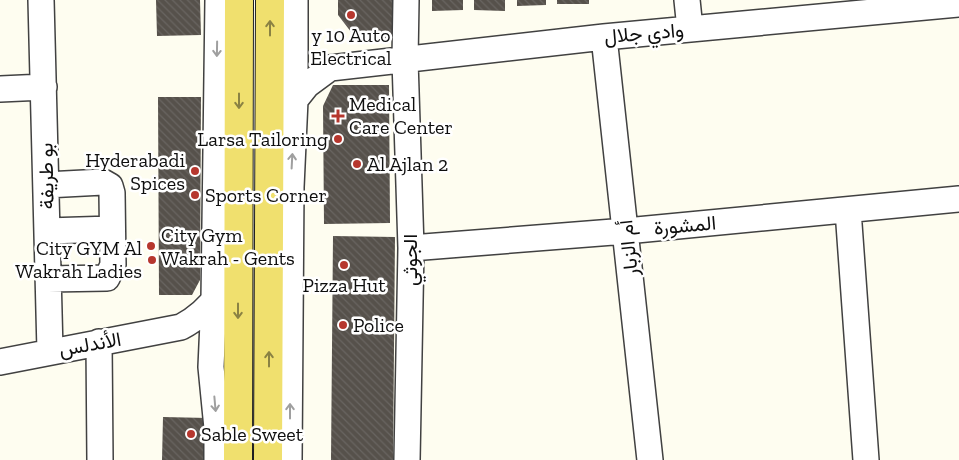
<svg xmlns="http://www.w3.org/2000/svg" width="959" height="460" font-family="'Zilla Slab',Vazirmatn,serif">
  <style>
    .building { fill: url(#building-back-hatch) }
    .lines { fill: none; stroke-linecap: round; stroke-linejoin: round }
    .minor-casing { stroke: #414141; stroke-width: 28 }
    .major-casing { stroke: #1f1f1f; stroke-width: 30 }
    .minor { stroke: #fff; stroke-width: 25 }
    .major { stroke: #f0e06e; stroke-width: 28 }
    .oneway { stroke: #8a8243 }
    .oneway2 { stroke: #9f9f9f }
    .poi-dot { fill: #b6372e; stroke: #fff; stroke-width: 2 }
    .labels { text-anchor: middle; stroke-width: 5; stroke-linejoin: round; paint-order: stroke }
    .street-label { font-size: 20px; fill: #0e0e0e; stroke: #fff }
    .poi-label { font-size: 20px; fill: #0e0e0e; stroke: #fff; text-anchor: start }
  </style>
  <defs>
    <pattern id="building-back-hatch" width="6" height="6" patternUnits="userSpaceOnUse" patternTransform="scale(1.25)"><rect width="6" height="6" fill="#56514b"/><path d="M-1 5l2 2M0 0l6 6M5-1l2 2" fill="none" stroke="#696561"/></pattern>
  </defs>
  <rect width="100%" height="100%" fill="#fefdf0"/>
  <path class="building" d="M156,0H200L201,35L157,36Z
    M338,0H397V41H358L338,15Z
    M432,0H463V10L432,11Z
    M474,0H505V11L474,10Z
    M517,0H546V5L517,6Z
    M557,0H589V4H557Z
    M333,85H389L390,223L324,224L323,106Z
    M158,97H201L200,280L192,295H159Z
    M333,236L395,237L393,460H331Z
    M163,417L208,418L207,460H162Z"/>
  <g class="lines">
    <g class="minor-casing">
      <path id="minor" d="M41,0L50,351
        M406,0L405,60L411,248L407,460
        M687,0L690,29
        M604,37L650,460
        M0,89L44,87
        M270,161L295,100L307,85L330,68L604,37L959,4
        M46,185L103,182L110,186L112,193L113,265L107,278L48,279
        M848,210L866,460
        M47,231L112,229
        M411,248L626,231L959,199
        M99,342L100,460
        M0,362L181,327C196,319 209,308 218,294
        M217,460V428L211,367L214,300L218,0
        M289,460L291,187L295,100V0"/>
    </g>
    <g class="major-casing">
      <path id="major" d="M238,460L239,0
        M268,460L270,0"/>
    </g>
    <use href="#minor" class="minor"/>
    <use href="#major" class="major"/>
  </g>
  <defs><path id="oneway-shaft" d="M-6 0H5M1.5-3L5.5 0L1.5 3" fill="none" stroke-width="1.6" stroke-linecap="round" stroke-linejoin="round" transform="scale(1.25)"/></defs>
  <g class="oneway">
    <use href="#oneway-shaft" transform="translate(270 28) rotate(-90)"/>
    <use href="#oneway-shaft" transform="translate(239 101) rotate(90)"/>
    <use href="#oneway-shaft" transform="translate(238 311) rotate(90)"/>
    <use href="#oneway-shaft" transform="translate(269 359) rotate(-90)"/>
  </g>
  <g class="oneway2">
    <use href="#oneway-shaft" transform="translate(217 49) rotate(91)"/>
    <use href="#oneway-shaft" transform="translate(292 161) rotate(-87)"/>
    <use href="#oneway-shaft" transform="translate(215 404) rotate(85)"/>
    <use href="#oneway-shaft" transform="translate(290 411) rotate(-90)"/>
  </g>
  <g class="poi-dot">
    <circle cx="351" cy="15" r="5"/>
    <path d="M335.5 108.5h5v5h5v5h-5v5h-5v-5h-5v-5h5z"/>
    <circle cx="338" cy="139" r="5"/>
    <circle cx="357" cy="164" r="5"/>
    <circle cx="195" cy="171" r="5"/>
    <circle cx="195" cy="195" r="5"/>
    <circle cx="151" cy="246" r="5"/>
    <circle cx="152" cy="260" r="5"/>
    <circle cx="344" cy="265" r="5"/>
    <circle cx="343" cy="325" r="5"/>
    <circle cx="191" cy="434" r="5"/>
  </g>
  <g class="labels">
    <g class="street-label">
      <text transform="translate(644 33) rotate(-5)" y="7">وادي جلال</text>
      <text transform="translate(46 176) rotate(-91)" y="7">بو طريفة</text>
      <text transform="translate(685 225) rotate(-5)" y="7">المشورة</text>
      <text transform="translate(628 248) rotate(-96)" y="7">أم الزبار</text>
      <text transform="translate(410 260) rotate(-90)" y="7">الجوثي</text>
      <text transform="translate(90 344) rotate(-10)" y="7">الأندلس</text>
    </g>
    <g class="poi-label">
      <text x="351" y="42" text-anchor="middle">y 10 Auto<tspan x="351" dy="23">Electrical</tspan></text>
      <text x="349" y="111">Medical<tspan x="349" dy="23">Care Center</tspan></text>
      <text x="328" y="146" text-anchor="end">Larsa Tailoring</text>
      <text x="185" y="167" text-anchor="end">Hyderabadi<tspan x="185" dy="23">Spices</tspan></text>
      <text x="367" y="171">Al Ajlan 2</text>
      <text x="205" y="202">Sports Corner</text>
      <text x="161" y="242">City Gym<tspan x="161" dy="23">Wakrah - Gents</tspan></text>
      <text x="142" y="255" text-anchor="end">City GYM Al<tspan x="142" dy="23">Wakrah Ladies</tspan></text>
      <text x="344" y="292" text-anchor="middle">Pizza Hut</text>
      <text x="353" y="332">Police</text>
      <text x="201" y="441">Sable Sweet</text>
    </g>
  </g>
</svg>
